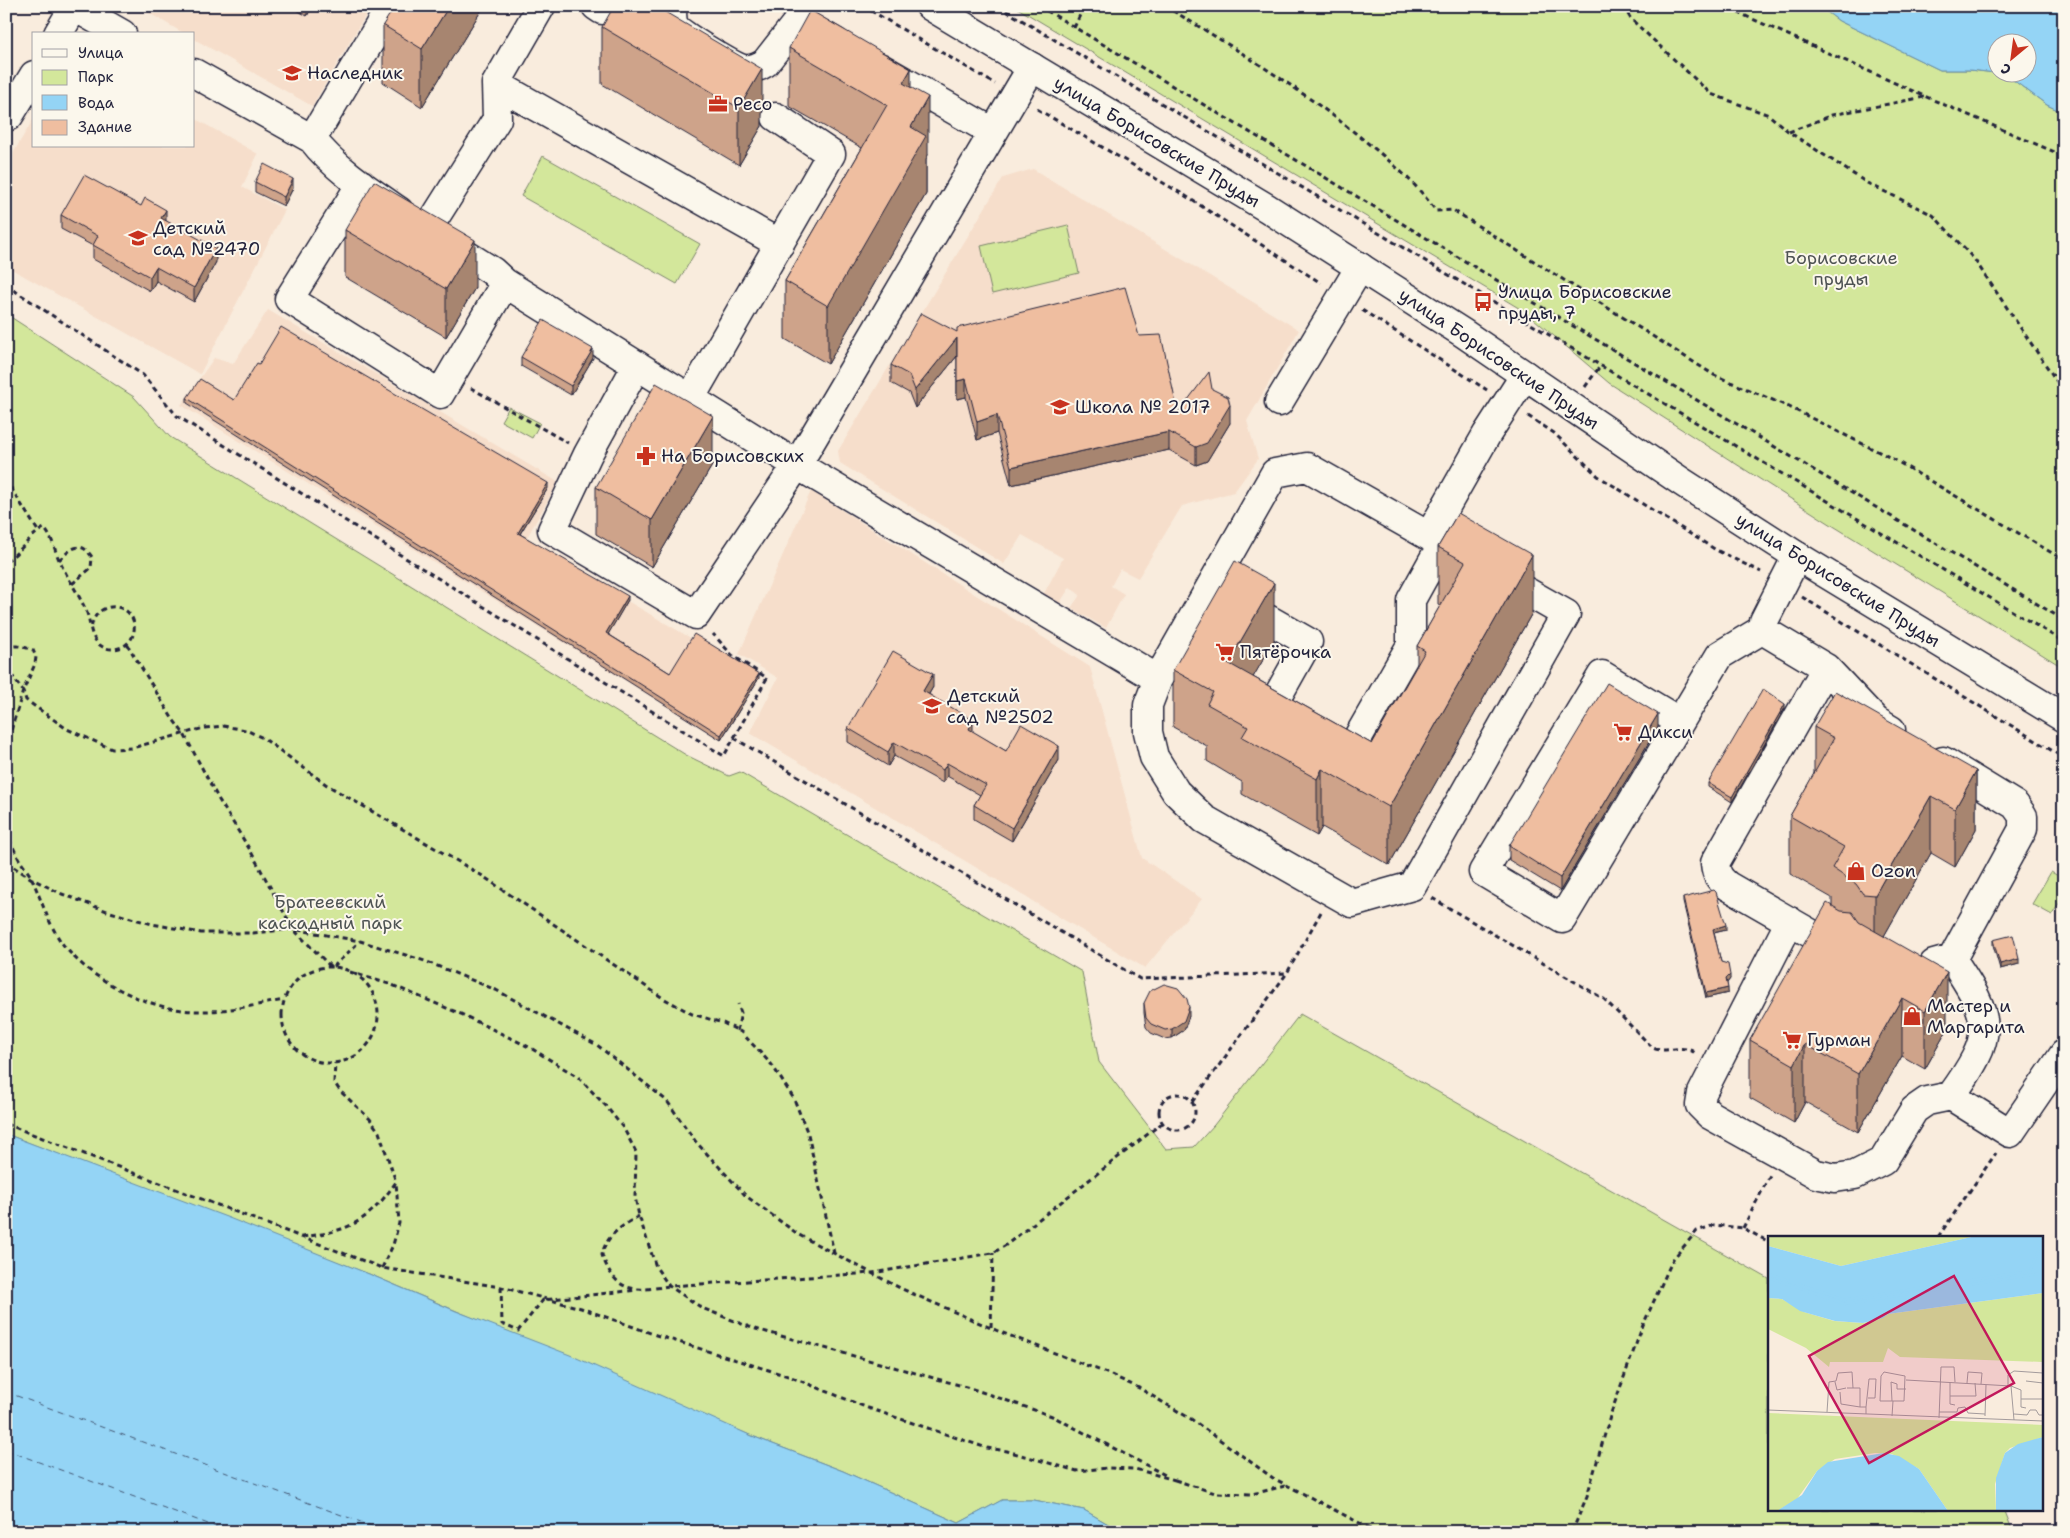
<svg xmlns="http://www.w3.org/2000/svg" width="2070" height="1538" font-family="'Shantell Sans',sans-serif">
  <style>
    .built { fill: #f6decb }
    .green { fill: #d3e79b; stroke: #7a846b }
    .water { fill: #94d4f5; stroke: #668dab; fill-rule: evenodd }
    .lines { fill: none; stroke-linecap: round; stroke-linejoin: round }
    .ferry { stroke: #445773; stroke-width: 1; stroke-dasharray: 6 5; stroke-linecap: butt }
    .minor-casing { stroke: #22223b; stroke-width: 31 }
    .major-casing { stroke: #22223b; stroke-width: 31 }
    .path { stroke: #22223b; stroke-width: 3; stroke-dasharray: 5 4; stroke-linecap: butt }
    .minor { stroke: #fbf7ec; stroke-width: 28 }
    .major { stroke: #fbf7ec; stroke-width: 28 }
    .wall { fill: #cea38a; stroke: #22223b }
    .shaded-wall { fill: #a78570; stroke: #22223b }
    .building { fill: #efbea0; stroke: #22223b }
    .labels { text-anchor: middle; stroke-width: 4; stroke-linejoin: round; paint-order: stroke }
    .poi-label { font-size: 18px; fill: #22223b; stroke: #fbf7ec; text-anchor: start }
    .street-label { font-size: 18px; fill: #22223b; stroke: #fbf7ec }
    .park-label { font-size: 18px; fill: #4e5353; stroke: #fbf7ec }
    .inset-river { fill: none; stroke: #94d4f5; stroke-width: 2.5 }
    .inset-road { fill: none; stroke: #a39b9c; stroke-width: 1 }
    .view { fill: #c2185b; fill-opacity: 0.15; stroke: #c2185b; stroke-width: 2.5 }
    .inset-edge { fill: none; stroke: #22223b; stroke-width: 2.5 }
  </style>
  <rect width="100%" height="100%" fill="#f9ecdd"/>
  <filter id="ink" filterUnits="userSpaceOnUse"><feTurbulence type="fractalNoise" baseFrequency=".02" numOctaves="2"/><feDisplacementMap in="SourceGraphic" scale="10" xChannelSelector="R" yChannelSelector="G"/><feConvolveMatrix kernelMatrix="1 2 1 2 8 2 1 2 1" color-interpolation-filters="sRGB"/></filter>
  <g filter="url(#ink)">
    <path class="built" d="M137,6H371L312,106L194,39V34H185Z
      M34,118V146H194V118L258,154L242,187L285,210L200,374L6,266V165Z
      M1033,169L1299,330L1247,421L1258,459L1234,492L1182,506L1138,578L1120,569L1111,586L1124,594L1106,628L1071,608L1080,595L1070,587L1056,609L1041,599L1063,558L1022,535L1004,564L840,463L838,451L1003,178Z
      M268,310L558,482L525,541L759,678L721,740L181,405L214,358L233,364Z
      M811,491L1090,667L1142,858L1202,899L1145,968L750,733L778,678L739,654Z"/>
    <path class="green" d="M1014,6H1819L1839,21L1940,70H1969L2005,74L2047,105L2064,113V668L1835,527L1609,383L1527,313Z
      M543,156L700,244L677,284L521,196Z
      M1068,225L1079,273L992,294L981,246Z
      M6,314L134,397L170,437L686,755L729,776L740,772L1082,972L1099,1062L1166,1149L1194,1147L1214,1125L1300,1014L1769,1279V1509H2004L2013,1532H1122L1084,1510L1034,1500H1002L959,1523L843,1471L752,1436L369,1274L6,1134Z
      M509,407L540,423L532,438L501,421Z
      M2051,872L2064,879V895L2052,915L2032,904Z"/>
    <path class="water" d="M1819,6H2064V113L2047,105L2005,74L1969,70H1940L1839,21ZM1998,42H2028V72H1998Z
      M6,1134L229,1218L369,1274L456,1311L570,1355L752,1436L843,1471L959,1523L1002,1500H1034L1084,1510L1122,1532H6Z"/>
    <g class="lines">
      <path class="ferry" d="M6,1392L388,1532
        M6,1450L230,1532"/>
      <g class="minor-casing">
        <path id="minor" d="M73,6L122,34
          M596,6L602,10
          M673,6C672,11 672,20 674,26C676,32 734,67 743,69C750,70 759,67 765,63L798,21L835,42
          M58,34L74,7
          M879,67L993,132
          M194,73L312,139C334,168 368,190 399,211
          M496,84L541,6
          M6,117L9,116L34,75
          M312,139L391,6
          M361,184L289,299L440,394L505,283
          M427,230L497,119L496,84L780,244
          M443,240L492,271L505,283L797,465L1158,679
          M637,365L588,454L552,530L696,615L797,465L1032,67
          M690,399L831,154L776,117
          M1279,402L1360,267
          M1307,467L1566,614L1412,886L1352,903L1204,819L1176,792L1154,757L1148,732V705L1158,679L1275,473Z
          M1429,536L1487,434L1525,375
          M1797,556L1764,621L1765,628L1769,634L1826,668L1715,863C1716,874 1719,879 1728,886L1843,952
          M1240,603L1308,642L1276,699L1282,720L1287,723
          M1826,668L1876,721L1891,730
          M1680,722L1602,675L1483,872L1562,919L1720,655L1765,628
          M1327,746L1334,750L1354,744L1411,645V600L1442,544
          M1943,761L2015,805L2023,816V829L1952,959
          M1790,921L1702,1093L1700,1105L1710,1115L1816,1174L1835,1178L1855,1175L1883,1161L1914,1110L1927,1101L1951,1096L2010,1133L2064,1054
          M1934,964L1952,959C1994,1021 1995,1035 1951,1096"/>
      </g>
      <g class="major-casing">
        <path id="major" d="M930,6L1267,208L1463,333L1682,482L1797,556L2064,718"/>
      </g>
      <path class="path" d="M863,6L995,84
        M998,6L2064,642
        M1039,6L2064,620
        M1165,6C1230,45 1295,85 1354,132C1384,156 1414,180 1436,211L1453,210L1714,375L1789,407L1893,459L2064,560
        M1623,6L1631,19L1711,94L1769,115L1789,132L1867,183L1933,215L1974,259L2064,392
        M1730,6L1739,13L1924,96L2064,156
        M1074,28L1084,6
        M1037,109L1184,195L1321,283
        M1789,132L1832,115L1924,97
        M6,285L143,375L177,416L724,756L767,678L732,655L713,634
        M1362,310L1487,390
        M1585,387L1601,365
        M471,388L568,443
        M1528,416L1554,433L1598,476L1716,550L1761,572
        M6,480L38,531
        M59,560C71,549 80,539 92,557L91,568L72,584
        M6,561C21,552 29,536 44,528C53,538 54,549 60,562C68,579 79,594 87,613C90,622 90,634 96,641C102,650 115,651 124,646C129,643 133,638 134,631C138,602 94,596 91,630
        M1802,597L2064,758
        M127,644L172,718L184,734L219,800L250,850L293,929L332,968L360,941
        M6,649C16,643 23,647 33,650L36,657L35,664L23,691L6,747
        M6,667L23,691L26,700L67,729L112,749L132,748L204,728L223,726L246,730L263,738L327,785L481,875L663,998L692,1014L723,1023L741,1032L772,1065L794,1099L808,1134L834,1253
        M734,738L1140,979L1287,973
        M6,831C10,840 14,850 19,859C23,866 30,873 33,881C42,902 49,925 62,943C87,977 140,1005 182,1010C216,1014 251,1006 284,1000
        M6,862L32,879L62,894L107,911L152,924L201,933H253L293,929L360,941L425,961L496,990L597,1045L667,1101L696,1142L746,1196L799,1235L902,1289L998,1331L1109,1374L1139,1388L1191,1419L1273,1478L1377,1532
        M1432,898L1604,999L1653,1048C1666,1054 1683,1043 1695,1053
        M282 1015a48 48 0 1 1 96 0a48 48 0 1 1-96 0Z
        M350,972L392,985L461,1014L529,1047L578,1077L606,1106L624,1129L636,1152L635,1197L639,1216L656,1267L669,1286L702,1308L752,1328L970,1388L1052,1416L1167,1476
        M737,1031L741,1013L738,1004
        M1159 1112a18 18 0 1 1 36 0a18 18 0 1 1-36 0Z
        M1192,1102L1287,973L1321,912
        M6,1124L382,1268L501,1287L581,1308L656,1335L791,1377L868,1408L987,1448L1007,1451L1077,1471L1107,1468L1135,1469L1175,1480
        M639,1216C622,1226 606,1235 602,1255C616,1293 633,1292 669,1286L872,1273L993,1253L1006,1245L1162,1123
        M1743,1228L1770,1175
        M302,1237C350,1231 368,1222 396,1182L379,1132L370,1119L340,1091L334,1082L335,1063
        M1938,1237L1996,1153
        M382,1268L393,1245L399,1223L396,1182
        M501,1287L502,1324L518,1331L543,1300L637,1290
        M991,1327L993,1253
        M1175,1480L1215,1493L1252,1494L1285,1486
        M1572,1532L1587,1496L1611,1413L1643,1325L1673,1259L1697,1231L1714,1225L1743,1228L1769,1242"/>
      <use href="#minor" class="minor"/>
      <use href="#major" class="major"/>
    </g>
    <path class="wall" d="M290,6H313L307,16Z
      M484,6L422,107L383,82V25Z
      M655,6L762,126L739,165L602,84V27Z
      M789,48L911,87L928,155L926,159V194L828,364L785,339V281L862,148L789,106Z
      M255,182L293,188L284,206L255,192Z
      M61,215L166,221L216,262L194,302L156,281L150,291L93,259V246L61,229Z
      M345,230L475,288L446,337L345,277Z
      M957,332L1139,336L1178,413L1212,389L1230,423L1207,461L1196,465L1169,450L1011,485L997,433L977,440L966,397L957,399V356L915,408L909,393L891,383V365Z
      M521,357L593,358L571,395L521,366Z
      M187,398L548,488L520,534L628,600L608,634L670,673L759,678L721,740L187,403Z
      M713,464L652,567L596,534V487Z
      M1458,513L1532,613L1389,865L1322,827L1317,836L1242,794V782L1207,761V746L1173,727V670L1274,641L1253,677L1372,744L1417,665V646L1440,606L1438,605V547Z
      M933,687L929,694L973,732L1006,751L1059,760L1012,841L974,819V805L980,795L947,776L943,783L894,756L888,766L848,742V728Z
      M1785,708L1732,802L1708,787V783Z
      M1658,727L1560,891L1509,860V846Z
      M1814,727L1976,771V829L1955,867L1931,853L1884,936L1947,1030L1925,1069L1902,1056L1858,1132L1805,1102L1794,1123L1750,1098V1040L1832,906V898L1790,874V816L1814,774Z
      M1683,898L1726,930L1714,933L1721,962L1730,979L1727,983L1728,993L1706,998L1683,902Z
      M1993,940L2019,964L2000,969L1993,945Z
      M1144,1003L1189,1016L1184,1030L1172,1038L1165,1039L1151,1033L1146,1027L1144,1013Z"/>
    <path class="shaded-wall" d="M6,6H13L6,18Z
      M307,6H313L307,16Z
      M449,6H484L422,107V49Z
      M762,69V126L739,165V108Z
      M911,69V127L903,83Z
      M928,97V155L926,159V194L828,364V306L911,127Z
      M293,179V188L284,206V197Z
      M166,210V223L161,218Z
      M475,240V288L446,337V289Z
      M216,248V262L194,302V288Z
      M156,267V281L150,291V277Z
      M957,338V356L915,408V390Z
      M593,349V358L571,395V386Z
      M966,379V397L957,399V381Z
      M1230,405V423L1207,461L1196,465V447Z
      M997,415V433L977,440V422Z
      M713,416V464L652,567V520Z
      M1169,432V450L1011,485V467Z
      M548,483V488L518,537V533Z
      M1532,555V613L1389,865V807Z
      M1274,583V641L1230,717L1228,663Z
      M628,596V600L606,638V633Z
      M759,674V678L721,740V735Z
      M933,674V687L923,704V691Z
      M1785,704V708L1732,802V797Z
      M1658,714V727L1560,891V878Z
      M973,720V734L969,729Z
      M894,742V756L888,766V752Z
      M1059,746V760L1012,841V828Z
      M947,763V776L943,783V770Z
      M1322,769V827L1317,836V779Z
      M1976,771V829L1955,867V809Z
      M1931,796V853L1875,952V895Z
      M1726,925V930L1713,933V929Z
      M2019,959V964L2000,969V964Z
      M1947,972V1030L1925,1069V1011Z
      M1730,975V979L1726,984V979Z
      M1728,988V993L1706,998V993Z
      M1902,998V1056L1858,1132V1074Z
      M1189,1007V1016L1184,1030L1172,1038V1029Z
      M1805,1044V1102L1794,1123V1065Z"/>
    <path class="building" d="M395,6H449L422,49L383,25Z
      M614,6H655L762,69L739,108L602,27Z
      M810,10L911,69L903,83L928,97L911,127L926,136L828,306L785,281L887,105L789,48Z
      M264,164L293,179L284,197L255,182Z
      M84,175L141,206L145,198L166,210L161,218L216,248L194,288L156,267L150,277L93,245L98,236L61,215Z
      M374,181L475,240L446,289L345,230Z
      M1125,287L1139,336L1161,335L1178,413L1209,372L1212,389L1228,397L1230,405L1207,443L1196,447L1169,432L1011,467L997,415L977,422L966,379L957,381V338L915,390L909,375L891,365L921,313L957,332V328Z
      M543,320L593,349L571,386L521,357Z
      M281,327L548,483L518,533L628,596L606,633L670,673L694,634L759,674L721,735L187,398L200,379L234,400L257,363L259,364Z
      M656,383L713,416L652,520L596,487Z
      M1458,513L1532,555L1389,807L1322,769L1317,779L1242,737L1248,727L1207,704L1213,692L1173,670L1235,561L1274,583L1228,663L1372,744L1425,651L1417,646L1465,562L1438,547Z
      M893,651L933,674L923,691L973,720L969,729L1006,751L1021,724L1059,746L1012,828L974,805L986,785L947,763L943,770L894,742L888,752L848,728Z
      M1607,683L1658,714L1560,878L1509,846Z
      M1763,689L1785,704L1732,797L1708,783Z
      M1835,691L1976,771L1955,809L1931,796L1875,895L1863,894L1856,884L1832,868L1844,847L1790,816L1834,738L1814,727Z
      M1714,890L1716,892L1726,925L1713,929L1721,962L1728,964L1730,975L1726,979L1728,988L1706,993L1683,898Z
      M1827,903L1841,911L1852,912L1859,922L1947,972L1925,1011L1902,998L1858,1074L1805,1044L1794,1065L1750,1040Z
      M2013,935L2019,959L2000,964L1993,940Z
      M1164,984L1178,988L1187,999L1189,1007L1184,1021L1172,1029L1165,1030L1151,1024L1146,1018L1144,1003L1150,991Z"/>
  </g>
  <defs>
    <g id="school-bare" transform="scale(1.5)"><path d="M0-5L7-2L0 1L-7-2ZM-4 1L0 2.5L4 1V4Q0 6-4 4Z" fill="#c8321e" stroke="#fbf7ec" stroke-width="2.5" paint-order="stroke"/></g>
    <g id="office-bare" transform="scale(1.5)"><path d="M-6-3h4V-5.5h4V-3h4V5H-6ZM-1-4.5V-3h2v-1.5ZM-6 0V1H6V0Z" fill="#c8321e" stroke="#fbf7ec" stroke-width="2.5" paint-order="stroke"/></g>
    <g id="bus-bare" transform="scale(1.5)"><path d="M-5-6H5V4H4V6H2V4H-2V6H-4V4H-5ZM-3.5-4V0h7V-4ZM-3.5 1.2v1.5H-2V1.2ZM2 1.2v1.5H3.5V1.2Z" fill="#c8321e" stroke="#fbf7ec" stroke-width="2.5" paint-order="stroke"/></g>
    <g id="pharmacy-bare" transform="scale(1.5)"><path d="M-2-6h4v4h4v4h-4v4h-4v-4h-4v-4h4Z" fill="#c8321e" stroke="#fbf7ec" stroke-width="2.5" paint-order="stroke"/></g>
    <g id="supermarket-bare" transform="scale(1.5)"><path d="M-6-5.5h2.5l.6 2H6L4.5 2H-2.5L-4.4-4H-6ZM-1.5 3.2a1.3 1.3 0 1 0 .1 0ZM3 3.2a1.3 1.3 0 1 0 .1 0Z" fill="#c8321e" stroke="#fbf7ec" stroke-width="2.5" paint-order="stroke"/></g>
    <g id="shop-bare" transform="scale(1.5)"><path d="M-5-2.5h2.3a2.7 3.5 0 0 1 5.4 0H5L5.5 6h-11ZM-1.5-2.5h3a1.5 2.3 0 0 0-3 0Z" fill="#c8321e" stroke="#fbf7ec" stroke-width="2.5" paint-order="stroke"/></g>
  </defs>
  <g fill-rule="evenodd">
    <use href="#school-bare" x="292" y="73"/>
    <use href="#office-bare" x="718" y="104"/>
    <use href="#school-bare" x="138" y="238"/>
    <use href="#bus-bare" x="1483" y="302"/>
    <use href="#school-bare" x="1060" y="407"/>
    <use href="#pharmacy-bare" x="646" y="456"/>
    <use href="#supermarket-bare" x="1225" y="652"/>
    <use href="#school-bare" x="932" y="706"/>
    <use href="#supermarket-bare" x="1623" y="732"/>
    <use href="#shop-bare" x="1856" y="871"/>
    <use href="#shop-bare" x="1912" y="1016"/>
    <use href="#supermarket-bare" x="1792" y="1040"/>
  </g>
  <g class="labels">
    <g class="poi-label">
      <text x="307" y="79">Наследник</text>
      <text x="733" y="110">Ресо</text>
      <text x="153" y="234">Детский<tspan x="153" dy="21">сад №2470</tspan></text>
      <text x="1498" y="298">Улица Борисовские<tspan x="1498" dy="21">пруды, 7</tspan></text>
      <text x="1075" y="413">Школа № 2017</text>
      <text x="661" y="462">На Борисовских</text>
      <text x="1240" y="658">Пятёрочка</text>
      <text x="947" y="702">Детский<tspan x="947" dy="21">сад №2502</tspan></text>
      <text x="1638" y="738">Дикси</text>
      <text x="1871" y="877">Ozon</text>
      <text x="1927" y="1012">Мастер и<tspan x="1927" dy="21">Маргарита</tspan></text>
      <text x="1807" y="1046">Гурман</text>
    </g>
    <g class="street-label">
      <text transform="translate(1157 142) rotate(31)" y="6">улица Борисовские Пруды</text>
      <text transform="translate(1499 359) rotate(34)" y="6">улица Борисовские Пруды</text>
      <text transform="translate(1838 580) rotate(32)" y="6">улица Борисовские Пруды</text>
    </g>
    <g class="park-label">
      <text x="1841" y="264">Борисовские<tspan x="1841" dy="21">пруды</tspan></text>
      <text x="330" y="908">Братеевский<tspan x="330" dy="21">каскадный парк</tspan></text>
    </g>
  </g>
  <g transform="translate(1768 1236)">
    <rect width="275" height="275" fill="#f9ecdd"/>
    <path d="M0,0H208L73,30L0,10ZM275,57V126L132,121L120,112L115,126H62L61,131L38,112L0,93V62L14,63L36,76L66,85L95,87L111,83L120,78ZM0,177L275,189V201L242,212L237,217L227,248L228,275H180L151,233L124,218L107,217L67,223L49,235L29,263L9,275H0Z" fill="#d3e79b"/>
    <path d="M208,0H275V57L120,78L115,82L95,87L67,85L32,75L14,63L0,62V10L73,30ZM275,201V275H228V242L237,217L250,208ZM116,217L131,220L151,233L180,275H9L34,259L49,235L60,226Z" fill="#94d4f5"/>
    <path class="inset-river" d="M0,38L76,64L262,35L275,4M0,42L77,68L275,37"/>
    <path class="inset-road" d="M116,136L137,140L136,165H112L113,140ZM138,144L243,150L246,184M258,145L275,147M67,146L69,154L78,152M182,146V168L187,169M199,147L200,136L214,137L213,148M240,149V139L246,135L275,137M243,150L253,154V163M79,152H92V171H98V178M72,156L73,168L92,171M182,160H208L207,147M124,165L123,146L129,148V153H138M98,171L101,143H108L107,162H100M258,172L253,171V163H275M0,174L275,185M59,176L61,146L68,145L70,137L84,136L85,152M171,176H189L190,172L197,171L200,177L217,178M246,178L259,179L262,174H268L271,179H275M124,180L125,165M217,180L218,149M171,182L173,131H186L187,146"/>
    <path class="view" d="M186,40L246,147L101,227L41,120Z"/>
    <rect width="275" height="275" class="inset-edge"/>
  </g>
  <rect width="2070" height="1538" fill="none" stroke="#fbf7ec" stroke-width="25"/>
  <rect x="12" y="12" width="2045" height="1513" fill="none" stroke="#22223b" stroke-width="2" filter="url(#ink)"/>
  <rect x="32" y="32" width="162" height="115" fill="#fbf7ec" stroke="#a4a2a5"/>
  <rect x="42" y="49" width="25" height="8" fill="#fbf7ec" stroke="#a4a2a5"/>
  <text x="78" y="58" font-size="15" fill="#22223b">Улица</text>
  <rect x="42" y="70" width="25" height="15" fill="#d3e79b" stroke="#a4a2a5"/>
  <text x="78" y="82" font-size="15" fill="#22223b">Парк</text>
  <rect x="42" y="95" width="25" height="15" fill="#94d4f5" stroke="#a4a2a5"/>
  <text x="78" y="108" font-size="15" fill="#22223b">Вода</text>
  <rect x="42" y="120" width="25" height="15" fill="#efbea0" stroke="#a4a2a5"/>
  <text x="78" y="132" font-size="15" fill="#22223b">Здание</text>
  <g transform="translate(2012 58) rotate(209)"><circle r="24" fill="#fbf7ec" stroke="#a4a2a5"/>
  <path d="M0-4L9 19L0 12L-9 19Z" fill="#c8321e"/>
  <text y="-8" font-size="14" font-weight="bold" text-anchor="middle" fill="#22223b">С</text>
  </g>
</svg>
